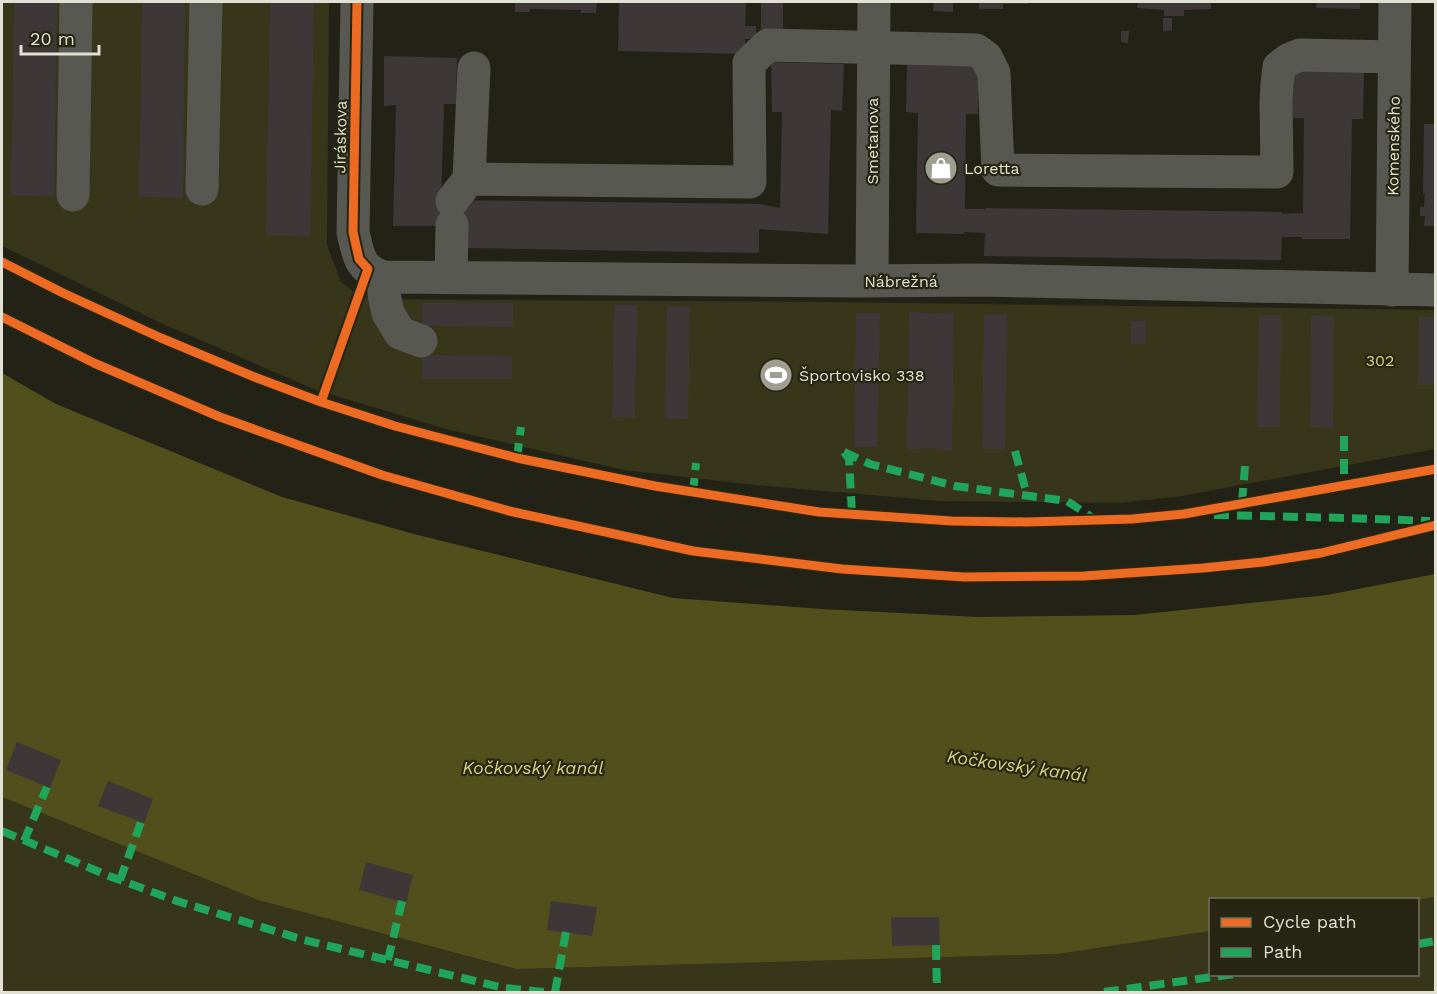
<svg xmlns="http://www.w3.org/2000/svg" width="1437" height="994" font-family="'Work Sans',sans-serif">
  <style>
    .green { fill: #37361a }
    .water { fill: #51501d }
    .building { fill: #3e3738 }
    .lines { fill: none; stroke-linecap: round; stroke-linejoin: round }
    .minor { stroke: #585852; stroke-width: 33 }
    .quiet { stroke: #20a55d; stroke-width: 8; stroke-dasharray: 15 8; stroke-linecap: butt }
    .cycleway-casing { stroke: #272612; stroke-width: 13 }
    .cycleway { stroke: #ed6a23; stroke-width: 9 }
    .labels { text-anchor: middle; stroke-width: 4.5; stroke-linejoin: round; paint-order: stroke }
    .street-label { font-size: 16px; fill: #e0e0d3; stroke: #272612 }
    .poi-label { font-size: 16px; fill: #e0e0d3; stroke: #272612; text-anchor: start }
    .park-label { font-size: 16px; fill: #d4d27f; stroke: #272612 }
    .water-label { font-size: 18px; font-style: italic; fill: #d5d380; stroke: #272612 }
  </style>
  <rect width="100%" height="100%" fill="#222217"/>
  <path class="green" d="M2,2H329L327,245L341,282L355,293L371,299L827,302L1435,310V449L1176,497L1118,503L939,501L755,485L624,470L446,429L316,390L163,324L2,246Z
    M2,797L258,900L515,969L1058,954L1210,931V974H1418V900L1435,897V992H2Z"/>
  <path class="water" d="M2,373L56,404L282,497L414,534L673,598L822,609L978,617L1134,615L1327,595L1435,574V897L1418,900H1210V931L1058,954L516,969L258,900L2,797Z"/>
  <path class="building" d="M14,2H57L54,196L11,195Z
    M142,2H185L183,198L139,197Z
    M270,2H314L310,236L266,235Z
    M515,2H597L596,13H581V10L530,9V12H515Z
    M619,2H746L745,26H756V39H745V54L618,51Z
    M761,2H783V39L761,38Z
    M934,2H953V12L933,11Z
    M979,2H1028V4H1003V9H979Z
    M1138,2H1211V9L1184,10V16H1164V10L1137,8Z
    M1317,2H1360V9L1316,8Z
    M1163,18H1172V31H1163Z
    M1121,31H1129L1128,43L1121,42Z
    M384,56L457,58L456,104H444L441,200L760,204L780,208L782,112H772L771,62L844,64L842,111L831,110L828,234L759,229V253L461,248L440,226H393L396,105L384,106Z
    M907,65L978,66V114H966L965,209H985V208L1140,210L1282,212V214L1303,213L1304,118H1292L1293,70L1364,71L1363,119H1352L1350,239H1302V237H1282L1281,260L984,256L985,233L964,232V234L916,233L918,113L906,112Z
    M1424,124H1436V226H1424L1425,216H1420V207H1424L1425,193L1423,194Z
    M422,303H513V327L422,326Z
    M614,305H637L635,418L612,417Z
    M667,306H690L688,419L665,418Z
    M909,311L931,314L954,312L952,451L929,448L907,450Z
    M856,313H880L877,447H854Z
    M984,314H1007L1005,449H982Z
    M1259,315H1281L1280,427H1257Z
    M1311,315L1334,316L1333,428L1310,427Z
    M1419,317H1436V385H1418Z
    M1131,321H1146V344H1131Z
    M422,355L512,356V379H422Z
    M17,742L61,760L50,788L6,770Z
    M108,781L153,799L144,823L98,806Z
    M366,862L413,875L406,903L359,890Z
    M551,901L597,907L592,936L547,930Z
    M891,917H939L940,945L892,946Z"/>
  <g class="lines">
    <path class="minor" d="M357,2L353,232C358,254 359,269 383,277L855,281L979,280L1436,290
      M469,179L474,68
      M202,189L206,2
      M73,195L76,2
      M452,201L469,179L750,182L749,63L768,45L976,50L986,57L994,73L998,170L1277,172L1276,102L1277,84L1279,67L1288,60L1300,55L1394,57
      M383,277L384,294L388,313L400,333L421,341
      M451,278L452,225
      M872,281L874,2
      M1392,290L1395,2"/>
    <path class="quiet" d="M1344,436V485
      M1015,451L1027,495
      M844,452L870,464L955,486L1067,501L1093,518
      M844,452L849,459L852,514
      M517,458L521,427
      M693,493L696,463
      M1242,503L1245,466
      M1214,515L1348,518L1430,521
      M2,831L109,876L177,901L304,940L504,988L545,992
      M24,841L47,787
      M120,880L141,822
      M1418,944L1436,941
      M936,945L937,992
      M388,960L402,901
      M555,992L566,932
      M1104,992L1234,974"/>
    <g class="cycleway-casing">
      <path id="cycleway" d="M2,262L63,293L161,338L257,378L321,402L395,426L517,458L655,486L819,512L952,521L1027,522L1132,519L1184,514L1436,469
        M2,317L94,363L220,417L382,475L509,511L693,551L842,569L964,577L1084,576L1203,568L1263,562L1321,553L1436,525
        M321,402L368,269L359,259L353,232L357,2"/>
    </g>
    <use href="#cycleway" class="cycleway"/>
  </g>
  <defs>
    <g id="shop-disc" transform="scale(1.725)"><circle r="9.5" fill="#9e9e91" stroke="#272612"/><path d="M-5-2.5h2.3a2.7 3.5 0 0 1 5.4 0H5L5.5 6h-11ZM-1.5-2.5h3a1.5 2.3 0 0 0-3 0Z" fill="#fff"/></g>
    <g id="stadium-disc" transform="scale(1.725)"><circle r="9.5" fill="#9e9e91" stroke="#272612"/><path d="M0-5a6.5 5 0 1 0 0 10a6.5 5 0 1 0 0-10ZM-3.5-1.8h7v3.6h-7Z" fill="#fff"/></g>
  </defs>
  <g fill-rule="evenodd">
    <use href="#shop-disc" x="941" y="168"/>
    <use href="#stadium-disc" x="776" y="375"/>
  </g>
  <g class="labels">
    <g class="street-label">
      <text transform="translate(340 137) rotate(-89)" y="6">Jiráskova</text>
      <text transform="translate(872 141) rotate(-90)" y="6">Smetanova</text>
      <text transform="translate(1393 146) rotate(-89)" y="6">Komenského</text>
      <text x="901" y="287">Nábrežná</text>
    </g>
    <g class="poi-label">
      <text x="964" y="174">Loretta</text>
      <text x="799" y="381">Športovisko 338</text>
    </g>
    <g class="park-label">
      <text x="1380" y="366">302</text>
    </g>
    <g class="water-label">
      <text transform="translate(1017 766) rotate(8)" y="6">Kočkovský kanál</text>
      <text x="533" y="774">Kočkovský kanál</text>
    </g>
  </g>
  <rect width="1437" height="994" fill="none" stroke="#e0e0d3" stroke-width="6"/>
  <rect x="1209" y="898" width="210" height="78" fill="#272612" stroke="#71705f" stroke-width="1.5"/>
  <rect x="1221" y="918" width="30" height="9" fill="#ed6a23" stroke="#71705f" stroke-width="1.5"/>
  <text x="1263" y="928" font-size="18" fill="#e0e0d3">Cycle path</text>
  <rect x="1221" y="948" width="30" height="9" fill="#20a55d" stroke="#71705f" stroke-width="1.5"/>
  <text x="1263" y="958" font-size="18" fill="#e0e0d3">Path</text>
  <path d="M21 45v9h78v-9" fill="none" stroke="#e0e0d3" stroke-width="3"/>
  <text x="30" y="45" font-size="18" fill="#e0e0d3" stroke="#272612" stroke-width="4.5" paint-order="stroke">20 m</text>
</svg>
